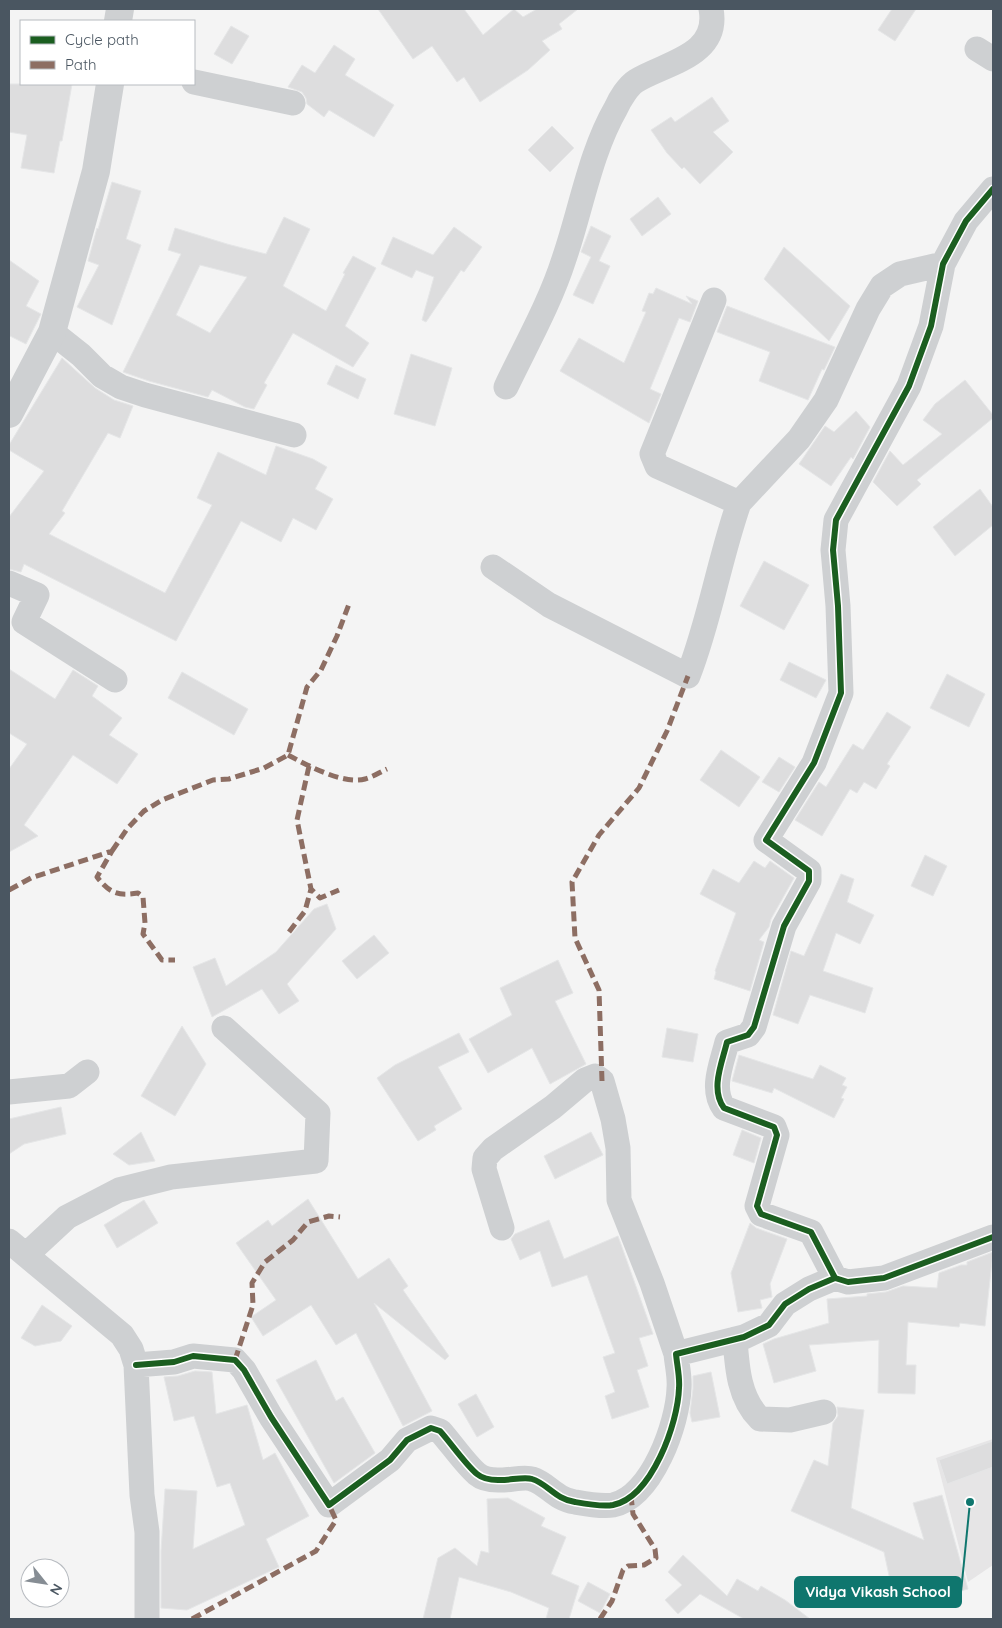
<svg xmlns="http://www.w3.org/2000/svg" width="1002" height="1628" font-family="Quicksand,sans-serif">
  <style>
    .education { fill: #e6e5e6 }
    .building { fill: #ddddde; stroke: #e5e6e7; fill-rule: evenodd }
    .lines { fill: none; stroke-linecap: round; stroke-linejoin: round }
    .minor { stroke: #ced0d2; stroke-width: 25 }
    .tertiary { stroke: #ced0d2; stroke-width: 28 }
    .quiet { stroke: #8d6e63; stroke-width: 5; stroke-dasharray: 10 5; stroke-linecap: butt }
    .cycleway-casing { stroke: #fff; stroke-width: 9 }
    .cycleway { stroke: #1b5e20; stroke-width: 6 }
    .leader { fill: none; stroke: #0f766e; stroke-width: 2 }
    .callout-dot { fill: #0f766e; stroke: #fff; stroke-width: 2 }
    .callout { fill: #0f766e; stroke: #0f766e; stroke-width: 2 }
    .callout-label { font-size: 15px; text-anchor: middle; font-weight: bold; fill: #fff }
  </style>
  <rect width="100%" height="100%" fill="#f4f4f4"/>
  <path class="education" d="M993,1439V1565L968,1582L936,1458Z"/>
  <path class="building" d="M378,9H464L483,35L514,9L523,17L537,9H578L559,24L562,29L542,41L550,50L528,70L480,102L464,77L457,82L432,46L413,59Z
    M892,9H916L895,41L878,30Z
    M231,26L249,36L232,64L214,54Z
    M334,45L355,59L345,75L394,105L374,137L329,110L324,117L307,104L306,98L302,92L288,87L302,65L315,73Z
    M9,84H72L62,141H60L54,173L21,168L27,135L9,132Z
    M712,97L729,121L713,132L733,152L700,184L684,167L682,169L667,153L651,130L671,117L675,122Z
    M552,126L574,148L550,172L528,150Z
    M112,182L141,191L126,239L141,245L112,325L77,307L99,265L88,261L97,228L98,229Z
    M658,197L671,214L642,236L630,219Z
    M284,217L310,229L283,286L326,311L345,274L343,273L353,256L376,268L345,326L369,343L353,367L293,333L264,383L267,385L254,409L245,407L212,390L208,397L149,381L123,372L181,254L168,250L175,228L227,244L266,254ZM200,265L247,277L210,333L176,315Z
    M591,226L611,236L599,261L610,266L593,304L573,295L591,257L581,252Z
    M454,227L482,247L464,272L461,270L426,322L422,320L434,277L416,270L412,278L381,264L393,237L433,255Z
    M784,247L850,306L829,341L764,279Z
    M9,260L39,281L26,306L41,314L26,344L10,336L9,339Z
    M656,288L692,304L686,296L698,301L690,322L679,318L650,389L661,394L649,423L560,371L579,338L624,363L646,312L642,311L649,293L653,294Z
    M727,306L835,347L824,370L822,369L808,400L759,381L770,352L717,332Z
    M411,354L452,368L435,426L394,414Z
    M62,358L95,388L114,400L133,406L120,438L108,433L62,511L65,513L49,534L165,593L212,505L197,498L218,452L266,475L276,446L313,459L327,467L315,489L333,499L316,530L293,518L281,542L241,521L176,641L24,564L21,572L9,569V517L44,471L9,450V445Z
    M336,365L366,379L358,399L327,384Z
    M965,380L993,415V418L917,480L921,484L897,506L873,482L890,451L903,465L942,434L923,420L935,404Z
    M856,411L870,427L853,459L851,457L831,486L799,464L825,426L834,432Z
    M980,489L993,507V525L955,556L933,527Z
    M764,561L809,585L784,630L740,606Z
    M789,662L826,680L816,698L780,680Z
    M9,669L55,699L73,670L98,686L92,696L122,718L109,735L138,754L117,784L73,755L24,825L38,836L9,852V769L27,744L9,733Z
    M182,672L248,709L234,735L168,698Z
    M947,674L985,694L969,727L930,708Z
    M887,712L911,727L887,764L890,766L876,789L864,782L857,793L850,789L822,836L795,820L819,782L826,787L853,744L863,750Z
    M721,750L760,777L739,807L700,780Z
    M779,757L795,767L779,792L762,782Z
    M925,855L947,866L933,896L911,886Z
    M754,861L765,868L770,861L794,878L771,919L769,927L759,940L764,942L750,991L714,979L716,972L715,971L736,913L700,894L713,869L739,883Z
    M841,874L854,879L847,902L874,915L860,944L836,933L823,971L873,988L865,1013L810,995L798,1024L773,1015L791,951L804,956Z
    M327,904L336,929L287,984L299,1001L279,1014L262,989L212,1017L193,967L215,958L226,986L276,952L314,909Z
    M374,935L389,953L357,979L342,961Z
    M558,960L573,993L555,1001L586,1064L550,1084L532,1048L488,1073L469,1039L512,1015L500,988Z
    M182,1026L206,1064L175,1116L141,1096Z
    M667,1028L698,1034L693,1062L662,1057Z
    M459,1033L469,1052L438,1067L462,1109L434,1126L436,1130L418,1141L377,1078L395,1065Z
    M739,1055L813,1079L820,1065L846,1078L842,1085L847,1087L841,1098L844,1099L834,1118L774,1088L772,1093L732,1081Z
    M61,1107L66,1134L24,1144L9,1154V1119Z
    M742,1130L761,1138L754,1163L733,1155Z
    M141,1132L155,1161L129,1165L113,1154Z
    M591,1132L603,1155L555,1179L544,1156Z
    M308,1199L358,1279L389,1258L408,1286L403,1290L449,1356L445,1360L374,1303L432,1411L403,1426L356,1333L336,1345L311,1305L263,1336L251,1317L276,1300L236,1243L268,1220L272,1226Z
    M144,1200L158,1223L117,1248L104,1225Z
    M549,1220L564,1259L618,1236L653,1334L639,1338L648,1366L637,1370L649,1407L612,1419L605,1396L615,1392L603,1357L615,1353L587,1275L552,1287L540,1251L520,1260L511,1239L515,1234Z
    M750,1223L756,1228L787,1239L770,1284L772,1297L760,1300L762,1308L738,1312L731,1273Z
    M993,1252L985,1326L960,1323L959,1327L908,1322L906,1365H916L915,1394L878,1393L879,1340L809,1345L816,1371L774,1383L763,1344L774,1339L829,1323L827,1299L867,1296V1294L886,1292L903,1286L937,1288L939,1273L961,1265H967V1262Z
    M42,1305L72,1326L61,1341L35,1346L21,1338Z
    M316,1360L336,1401L343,1397L375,1453L334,1483L276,1380Z
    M195,1371L212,1372L216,1414L247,1405L263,1460L275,1453L309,1516L266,1539L279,1567L187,1610L161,1608V1551L165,1489L197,1491L193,1549L245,1525L230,1483L217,1487L194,1416L174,1421L164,1377L178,1376Z
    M711,1372L720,1417L692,1422L690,1413L693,1389V1376Z
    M476,1394L494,1427L477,1437L458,1404Z
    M837,1407L864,1410L851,1508L924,1540L913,1503L942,1495L968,1589L939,1597L936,1585L893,1594L884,1552L791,1511L814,1460L828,1466L833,1423L838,1416Z
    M993,1441V1467L947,1484L939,1460Z
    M508,1498L545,1518L541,1526L566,1537L551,1574L579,1586L569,1619H546L549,1608L511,1592L459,1577L450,1619H423L438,1558L455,1548L477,1566L481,1551L489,1553L487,1499Z
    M683,1555L727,1596L737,1579L758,1591L761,1586L785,1600L810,1619H744L700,1594L678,1614L665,1600L682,1585L668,1572Z
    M588,1582L610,1594L600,1613L578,1601Z"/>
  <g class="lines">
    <path class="minor" d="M977,49L993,59
      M194,82L293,103
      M993,189L966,221L943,264L931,326L909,386L836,520L833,550L838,606L841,693L814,763L766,840L809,871V881L784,926L754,1027L748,1035L727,1042C722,1063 710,1089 724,1108L774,1127L777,1135L757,1206L761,1214L811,1232L835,1278L848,1282L884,1278L993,1237
      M714,300L652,454L657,466L739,503L799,439L826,400L868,309L882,286L900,274L943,264
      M52,332L81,355L102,376L121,387L145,395L294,435
      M506,387C526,345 550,303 564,259C581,210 590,153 616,108C620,99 628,86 636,81C665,63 720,56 711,9
      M493,567L549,605L688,676C710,620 719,560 739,503
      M9,583L37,595L24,622L115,680
      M9,1092L69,1086L87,1072
      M502,1228L484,1169L485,1158L493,1149L553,1107L585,1080L595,1076L602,1081L613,1119L618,1148L619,1200L652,1283L676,1354
      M9,1241L122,1335L131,1349L136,1365L142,1495L147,1532V1619
      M26,1255L67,1217L119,1190L171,1177L316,1161L318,1113L224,1028
      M735,1339C737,1368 739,1398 760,1419L790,1420L824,1412
      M136,1365L174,1362L193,1356L235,1360L244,1370L271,1417L329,1505L390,1460L407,1440L431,1428L440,1431C450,1442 466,1465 477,1474C483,1479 490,1480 498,1480C508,1481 524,1476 532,1479C548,1484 555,1499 575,1502C586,1504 602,1507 613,1505C652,1497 678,1423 679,1388C680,1377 677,1365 676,1354L744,1337L769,1325L785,1304L809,1289L835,1278"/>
    <path class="tertiary" d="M118,21L120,9
      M9,414L52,332L96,171L110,84"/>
    <path class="quiet" d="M288,755C307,765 343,785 365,779C373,777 380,772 387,769
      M309,766L297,820L311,889L320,898L339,890
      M112,851L127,829L144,811L162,800L213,780L229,779L264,768L288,755L307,687L321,670L337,636L349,604
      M9,890L31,878L112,851L97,877C110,894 119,896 138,893L143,897L145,923L143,934L162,960H175
      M289,932L305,911L311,889
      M602,1081L599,990L575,938L572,882L599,835L639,788L667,731L688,676
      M235,1360L253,1305L252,1283L265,1262L293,1240L308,1222L329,1216L340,1217
      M192,1619L316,1551L336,1520L329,1505
      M600,1619L612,1601L623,1570L628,1566L644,1565L656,1558L655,1549L633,1514L631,1496"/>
    <g class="cycleway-casing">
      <path id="cycleway" d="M993,189L966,221L943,264L931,326L909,386L836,520L833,550L838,606L841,693L814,763L766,840L809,871V881L784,926L754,1027L748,1035L727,1042C722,1063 710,1089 724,1108L774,1127L777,1135L757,1206L761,1214L811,1232L835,1278L848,1282L884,1278L993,1237
        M136,1365L174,1362L193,1356L235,1360L244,1370L271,1417L329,1505L390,1460L407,1440L431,1428L440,1431C450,1442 466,1465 477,1474C483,1479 490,1480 498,1480C508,1481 524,1476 532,1479C548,1484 555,1499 575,1502C586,1504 602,1507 613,1505C652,1497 678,1423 679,1388C680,1377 677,1365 676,1354L744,1337L769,1325L785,1304L809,1289L835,1278"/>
    </g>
    <use href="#cycleway" class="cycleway"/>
  </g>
  <path class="leader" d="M970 1502L961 1592"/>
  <circle class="callout-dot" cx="970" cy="1502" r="5"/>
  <rect class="callout" x="795" y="1577" width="166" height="30" rx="5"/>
  <g class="callout-label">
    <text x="878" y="1597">Vidya Vikash School</text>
  </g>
  <rect width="1002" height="1628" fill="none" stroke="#4a5661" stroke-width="20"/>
  <rect x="20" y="20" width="175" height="65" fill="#ffffff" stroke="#b7bbc0"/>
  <rect x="30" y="36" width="25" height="8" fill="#1b5e20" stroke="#b7bbc0"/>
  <text x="65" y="45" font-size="15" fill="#4a5661">Cycle path</text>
  <rect x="30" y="61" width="25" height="8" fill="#8d6e63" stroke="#b7bbc0"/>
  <text x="65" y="70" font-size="15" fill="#4a5661">Path</text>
  <g transform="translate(45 1583) rotate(120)"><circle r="24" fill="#ffffff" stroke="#b7bbc0"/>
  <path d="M0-4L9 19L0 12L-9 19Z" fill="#868d94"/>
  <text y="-8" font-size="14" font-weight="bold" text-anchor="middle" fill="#4a5661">N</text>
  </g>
</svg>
